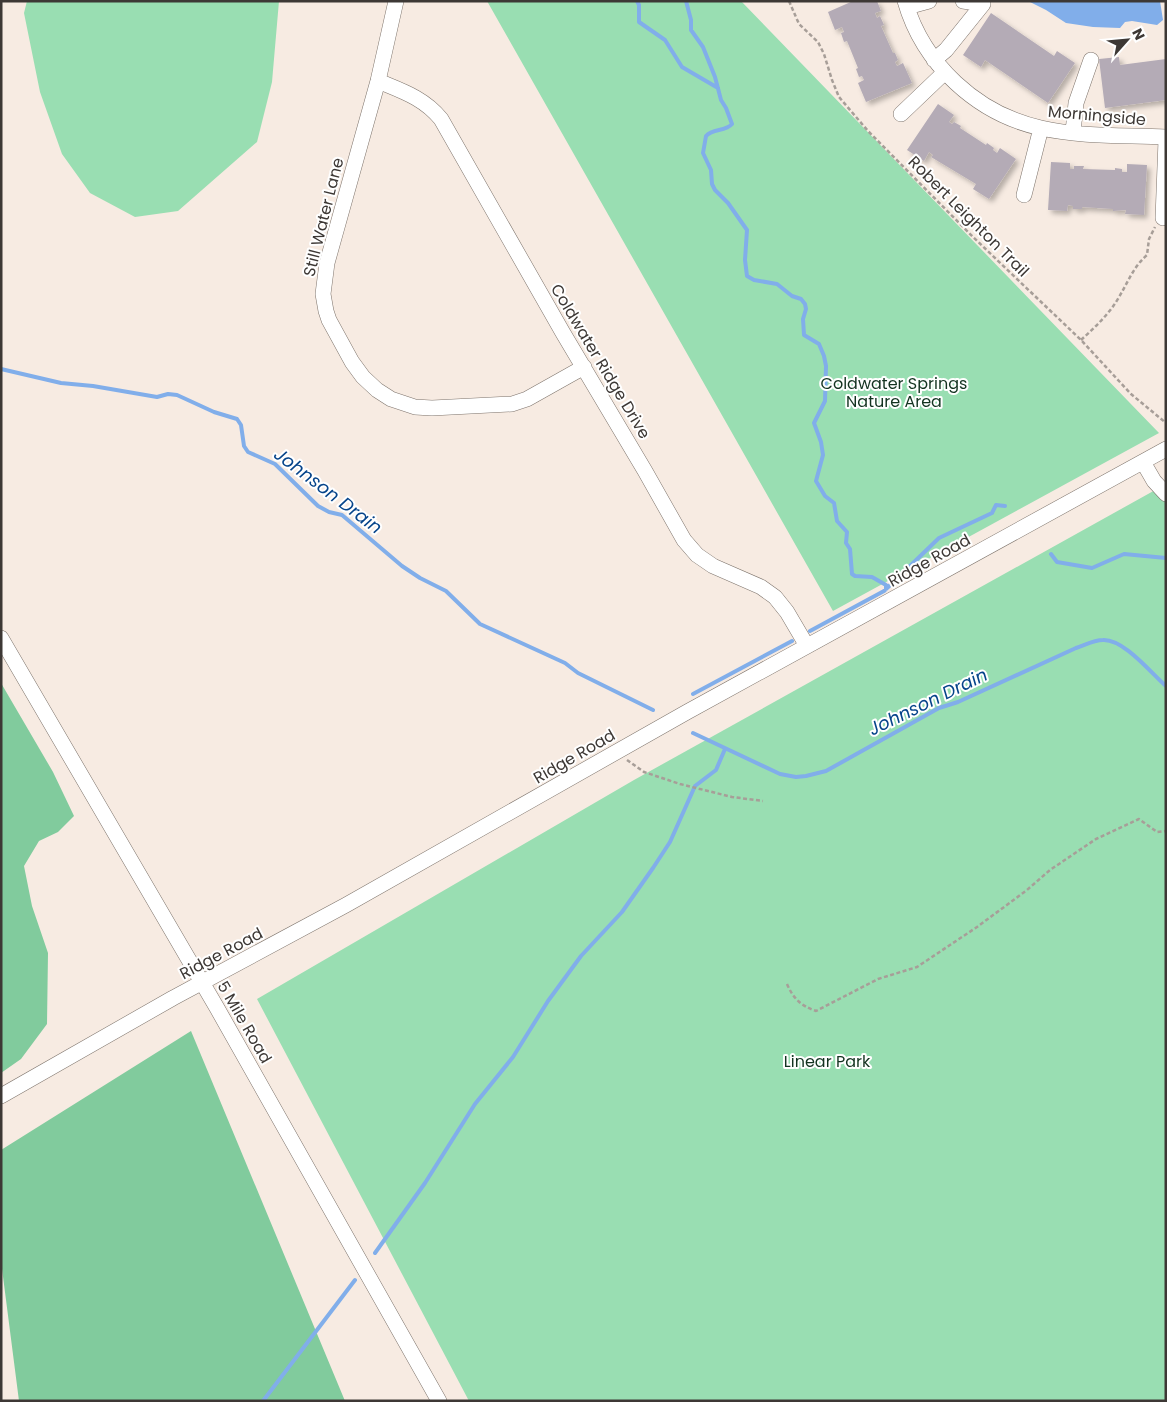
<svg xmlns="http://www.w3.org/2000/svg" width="1167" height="1402" font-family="Poppins,sans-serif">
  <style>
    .green { fill: #99deb2 }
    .forest { fill: #81cb9d }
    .water { fill: #81aeea }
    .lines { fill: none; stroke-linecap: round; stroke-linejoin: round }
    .stream { stroke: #81aeea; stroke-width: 4 }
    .building { fill: #b4abb6; filter: url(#shadow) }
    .minor-casing { stroke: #7e746c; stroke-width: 16 }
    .path { stroke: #a79e98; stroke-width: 2.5; stroke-dasharray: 4 2.5; stroke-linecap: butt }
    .minor { stroke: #fff; stroke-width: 15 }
    .labels { text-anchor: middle; stroke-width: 4; stroke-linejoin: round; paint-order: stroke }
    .street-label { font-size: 16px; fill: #3d3835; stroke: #fff }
    .park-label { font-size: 16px; fill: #133320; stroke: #fff }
    .water-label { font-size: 18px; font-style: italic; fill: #06448a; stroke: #fff }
  </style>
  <defs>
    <filter id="shadow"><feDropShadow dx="3.5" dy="3.5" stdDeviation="2.5" flood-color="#0004"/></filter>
  </defs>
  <rect width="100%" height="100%" fill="#f7ebe2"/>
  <path class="green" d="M27,1H279L272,82L257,142L178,211L135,217L90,193L62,154L40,92L24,13Z
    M487,1H741L1159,433L833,611Z
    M1166,484V1401H469L257,999L634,780Z"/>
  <path class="forest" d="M1,683L53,772L74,816L58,832L39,841L24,866L32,906L48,953L47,1024L21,1059L1,1073Z
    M191,1031L345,1401H19L1,1261V1150Z"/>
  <path class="water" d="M1028,1H1160L1163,20L1157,25L1132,21L1125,22L1120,28L1093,27L1066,23L1046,10Z"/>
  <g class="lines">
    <path class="stream" d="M637,1L639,5V22L665,40L682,67L718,88
      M686,1L691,20V30L703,47L715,77L721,100L726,108L732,124C725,132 713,128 706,136L703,153L711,170L712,184L715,190L728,203L747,230L745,260L747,276L754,280L777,284L792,296L801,299L805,304L806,309L803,319L804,335L819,344L824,356L826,366L825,401L814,423L821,442L823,455L816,481L825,496L834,503L837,521L847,532L846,543L850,549L852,574L855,576L872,577L886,585V589
      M1,369L61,383L93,386L157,397L168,394L177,395L214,412L237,419L241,425L244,446L248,452L275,464L318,506L329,512L342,515L402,566L420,578L446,591L480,624L565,663L578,673L653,710
      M1051,554L1057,562L1092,568L1124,554L1166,558
      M810,631L884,591L939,538L992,513L996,505L1005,506
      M693,694L792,641
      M693,733L780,774L796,777L806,776L826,771L939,708L958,702L1076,648C1085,645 1094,640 1103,640C1124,639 1151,673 1166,686
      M375,1253L425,1183L475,1104L513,1057L548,1001L581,956L622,912L653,868L670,842L695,786L716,770L725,749
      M263,1401L355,1280"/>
  </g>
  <path class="building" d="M853,1H877L881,11L875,13L877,18L880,16L884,25L881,26L893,53H895L898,60L895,62L897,66L903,63L912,83L866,102L858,83L864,80L862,76L859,77L856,69L858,68L847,41L844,42L841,33L844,32L842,27L835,30L828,12Z
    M991,13L1054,56L1057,51L1075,63L1048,103L985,60L981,67L963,55Z
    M1119,57L1120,65L1166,59V100L1105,108L1099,59Z
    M938,104L954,115L949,122L952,124L954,122L961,126L960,128L986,145L987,143L994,148L993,150L997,153L1000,148L1016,159L989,199L973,189L976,184L931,157L933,155L929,152L924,161L907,150Z
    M1051,162L1070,163V169H1074V166H1084L1083,169L1115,170V168L1122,169V172H1127V164L1147,165L1144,215L1125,214L1126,210L1113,211V209L1082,207V209H1073V206L1068,205L1067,211L1048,210Z"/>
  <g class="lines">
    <g class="minor-casing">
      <path id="minor" d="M396,1L378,81L327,263L323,294L326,311L329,320L352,362L363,377L377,390L391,399L415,407L432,408L512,404L527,399L584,367
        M905,1C923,64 977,114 1041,128C1081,137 1124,135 1166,137
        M907,7L929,1
        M934,60L946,50L983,4L963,1
        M378,81C402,91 424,98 441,119L563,333L645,471L684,540L697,555L713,566L761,587L775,597L787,612L807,646
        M901,114L945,72
        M1073,132L1076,103L1091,60
        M1024,195L1041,128
        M1163,218L1166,140
        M1143,462L1154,481L1166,494
        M1,638L217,1008L439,1401
        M1,1096L173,998L346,905L687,712L1166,449"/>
    </g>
    <path class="path" d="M789,1L799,24L818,42L824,54L832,80L839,97L868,131L973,237L1081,340L1131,394L1166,423
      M1081,340C1094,328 1107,316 1116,302C1127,285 1132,268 1147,255L1149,239L1155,227
      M627,760L644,772L680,784L732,797L763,801
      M787,984C793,998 801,1006 816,1011L878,979L917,967L977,927L1027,890L1050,870L1096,839L1139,819L1157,832L1166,831"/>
    <use href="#minor" class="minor"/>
  </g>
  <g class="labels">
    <g class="street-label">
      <text transform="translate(1097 115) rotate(5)" y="6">Morningside</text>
      <text transform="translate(969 216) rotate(45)" y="6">Robert Leighton Trail</text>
      <text transform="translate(323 217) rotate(-76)" y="6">Still Water Lane</text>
      <text transform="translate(601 361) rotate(59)" y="6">Coldwater Ridge Drive</text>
      <text transform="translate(929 560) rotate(-29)" y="6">Ridge Road</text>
      <text transform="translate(574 756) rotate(-30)" y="6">Ridge Road</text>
      <text transform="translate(221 953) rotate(-28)" y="6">Ridge Road</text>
      <text transform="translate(245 1022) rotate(60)" y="6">5 Mile Road</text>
    </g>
    <g class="park-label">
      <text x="894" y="389">Coldwater Springs<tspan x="894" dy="18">Nature Area</tspan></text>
      <text x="827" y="1067">Linear Park</text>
    </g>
    <g class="water-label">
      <text transform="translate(328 491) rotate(37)" y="6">Johnson Drain</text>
      <text transform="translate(928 702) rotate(-26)" y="6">Johnson Drain</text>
    </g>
  </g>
  <rect width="1167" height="1402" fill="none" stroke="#3d3835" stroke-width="5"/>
  <g transform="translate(1127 40) rotate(63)" stroke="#ffffff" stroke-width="4" paint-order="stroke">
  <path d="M0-4L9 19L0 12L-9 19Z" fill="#3d3835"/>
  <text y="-8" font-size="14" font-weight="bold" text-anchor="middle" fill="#3d3835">N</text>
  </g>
</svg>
